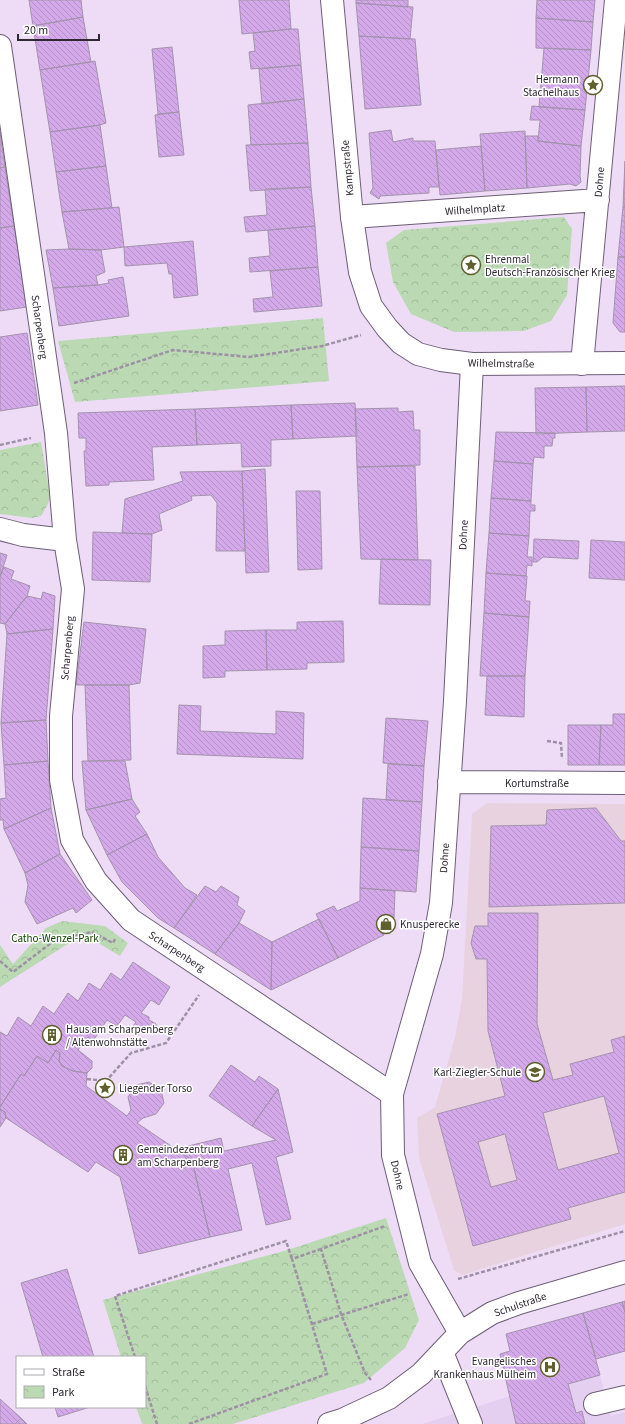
<svg xmlns="http://www.w3.org/2000/svg" width="625" height="1424" font-family="'Source Sans 3',sans-serif">
  <style>
    .built { fill: #e4cff0 }
    .education { fill: #e9d2df }
    .park { fill: url(#park-crowns) }
    .building { fill: url(#building-back-hatch); stroke: #a393ac; fill-rule: evenodd }
    .lines { fill: none; stroke-linecap: round; stroke-linejoin: round }
    .minor-casing { stroke: #6d5e76; stroke-width: 24 }
    .major-casing { stroke: #6d5e76; stroke-width: 24 }
    .path { stroke: #9e91a5; stroke-width: 2.5; stroke-dasharray: 4 2; stroke-linecap: butt }
    .minor { stroke: #fff; stroke-width: 22 }
    .major { stroke: #fff; stroke-width: 22 }
    .labels { text-anchor: middle; stroke-width: 3; stroke-linejoin: round; paint-order: stroke }
    .poi-label { font-size: 11px; fill: #2e2832; stroke: #fff; text-anchor: start }
    .street-label { font-size: 11px; fill: #2e2832; stroke: #fff }
    .park-label { font-size: 11px; fill: #134505; stroke: #fff }
  </style>
  <defs>
    <pattern id="park-crowns" width="20" height="18" patternUnits="userSpaceOnUse"><rect width="20" height="18" fill="#bbdab4"/><path d="M2 6a3 3 0 1 1 6 0M12 15a3 3 0 1 1 6 0" fill="none" stroke="#a1bb9b"/></pattern>
    <pattern id="building-back-hatch" width="6" height="6" patternUnits="userSpaceOnUse"><rect width="6" height="6" fill="#d4a9ea"/><path d="M-1 5l2 2M0 0l6 6M5-1l2 2" fill="none" stroke="#b691c9"/></pattern>
  </defs>
  <rect width="100%" height="100%" fill="#eedcf7"/>
  <path class="built" d="M583,1313L611,1416L625,1412V1424H422L510,1396L500,1354L510,1351L506,1334Z"/>
  <path class="education" d="M487,803L625,804V1224L462,1275L454,1270L419,1158L417,1118L435,1107L455,1037L462,999L472,814Z"/>
  <path class="park" d="M564,217L572,229L567,295L551,321L524,331L454,332L411,314L393,282L386,243L404,230Z
    M323,318L329,381L75,402L58,341Z
    M41,442L50,496L48,504L41,516L32,518L0,514V450Z
    M62,921L105,926L128,943L120,956L93,940H74L0,987V945L13,964L46,928Z
    M386,1218L419,1320L405,1348L364,1383L233,1424H142L136,1407H145V1357H121L103,1300L284,1251Z"/>
  <path class="building" d="M29,0H81L83,17L33,26Z
    M239,0H289L291,29L242,34Z
    M356,0H408V7L356,3Z
    M537,0H595L593,22L536,18Z
    M356,3L413,7L410,39L359,36Z
    M83,17L91,62L40,70L33,26Z
    M536,18L593,22L591,50L536,48Z
    M291,29H298L301,65L251,69L249,52L255,51L253,33Z
    M359,36L415,39L421,105L365,109Z
    M172,47L179,112L158,114L152,49Z
    M544,48L591,50L585,110L539,107Z
    M95,61L106,123L100,125L50,132L40,70Z
    M301,65L304,99L262,104L259,69Z
    M304,99L308,143L251,145L248,105Z
    M532,106L585,110L581,146L538,141L540,120H530Z
    M179,112L184,155L159,157L155,115Z
    M100,125L106,166L56,172L50,132Z
    M391,130L393,142L413,138V141H435L439,187H429V193L380,196L379,199L370,193L373,188L369,133Z
    M525,131L527,188L485,191L480,134Z
    M0,132L5,167L0,168Z
    M525,136H538V141L581,146L580,176L581,182L576,186L570,184L527,188Z
    M308,143L311,187L250,191L246,145Z
    M481,146L485,191L440,195L436,150Z
    M625,161V207H623Z
    M106,166L112,208L62,212L56,172Z
    M5,167L14,226L0,228V168Z
    M311,187L315,226L246,232L244,217L267,215L265,189Z
    M119,207L124,247L101,250L69,249L62,212Z
    M623,207H625V257H618Z
    M14,226L27,307L0,311V228Z
    M315,226L318,267L250,272L249,258L270,256L268,230Z
    M193,241L198,295L174,298L172,274H169L167,263L125,266L124,247Z
    M69,249L101,250L105,272L96,276L98,285L53,288L46,250Z
    M618,257H625V332H620L613,323Z
    M318,267L322,306L254,312L253,299L273,297L270,271Z
    M123,277L129,316L59,326L53,288L98,285L109,283L108,280Z
    M27,333L38,405L0,411V337Z
    M625,386V431L587,432L586,387Z
    M586,387L587,432L536,434L535,388Z
    M355,403L357,436L293,439L291,405Z
    M291,405L293,439L271,440V466L242,467L241,443L197,445L195,409Z
    M398,408V412L413,411L414,430H420V465L357,467L355,409Z
    M195,409L197,445L152,447L154,480L109,482V485L86,486L84,451H86V438H79L78,413Z
    M496,432L555,433V438H553L552,446H544V458L534,457L533,464L494,461Z
    M494,461L533,464L531,501L491,498Z
    M415,466L418,560L361,559L357,467Z
    M265,469L269,572L246,573L242,471Z
    M242,471L245,551H216L217,503L211,495L191,496L192,500L159,514L162,530L152,534L122,533L125,499L183,481L180,472Z
    M296,491H320L322,569L298,570Z
    M491,498L531,501V505H535V511H530L529,536L489,533Z
    M93,532L152,534L150,582L92,580Z
    M489,533L529,536L527,557H532V566L527,565L526,576L486,573Z
    M534,539L579,541L578,559L543,557L537,562H533Z
    M591,540L625,542V580L589,578Z
    M0,553L7,555L0,577Z
    M381,559L431,560L430,605L379,604Z
    M4,567L14,571L11,579L30,586L27,596L5,624L0,623V577Z
    M486,573L527,576L525,601H530L529,617L484,613Z
    M43,592L55,596L53,629L7,634L5,624L27,596L41,599Z
    M484,613L529,617L525,676H480Z
    M343,621L344,662L307,663V669L267,670L266,630H297V622Z
    M84,622L146,629L140,683L129,685H76Z
    M53,629L46,720L1,723L7,634Z
    M266,630L267,670L225,671V677L203,678V646L225,645V631Z
    M487,676H525L524,717L485,715Z
    M85,685H129L131,760L88,761Z
    M179,705L201,706L200,731L276,734V711L304,713L303,759L177,754Z
    M613,714H625V765H599L601,725H613Z
    M386,718L428,721L424,766L383,763Z
    M46,720L48,761L4,765L1,723Z
    M568,725H601L599,765H568Z
    M48,761L51,808L4,829L3,820H0V799L6,798L4,765Z
    M82,761H125L132,799L86,810Z
    M388,764L424,766L422,802L386,800Z
    M363,798L422,802L419,851L361,847Z
    M132,799L140,812L135,816L147,834L107,855L86,810Z
    M51,808L60,854L25,873L4,829Z
    M596,808L621,841H625V903L489,907L491,826L546,825L547,810Z
    M147,834L158,857L185,888L197,895L174,928L158,918L122,882L107,855Z
    M361,847L419,851L416,892L360,888Z
    M60,854L92,900L76,913L73,908L37,924L25,902L28,885L25,873Z
    M205,886L216,892L221,886L239,897L237,905L245,911L239,923L215,954L174,928Z
    M360,888L395,891L394,918L388,928L383,932L384,935L338,958L316,914L334,906L337,911L360,901Z
    M488,913H538L537,1024L553,1080L573,1075L570,1064L614,1052L611,1040L625,1036V1192L568,1208L571,1219L473,1246L437,1114L505,1096L488,1031L487,959H476L471,943L475,926H488ZM604,1096L619,1153L558,1170L543,1113ZM505,1134L517,1180L491,1187L478,1142Z
    M319,919L338,958L271,990L272,942Z
    M239,923L272,942L271,990L215,954Z
    M133,962L170,987L159,1005L151,1000L141,1013L149,1017V1020L156,1024L157,1027L152,1031L146,1027L139,1034L134,1033L131,1029L136,1022L125,1015L117,1026L107,1020L93,1041L88,1037L78,1050L92,1061V1068L87,1073L73,1071L62,1066L59,1061L60,1053L56,1050L48,1063L37,1056L24,1076L21,1074L0,1107V1032L7,1036L18,1017L31,1026L43,1006L54,1014L68,993L78,1001L89,983L100,990L111,973L121,980Z
    M56,1050L60,1053L59,1061L62,1066L73,1071L87,1073L86,1086L127,1116L131,1110L128,1097L136,1085L149,1082L161,1090L164,1103L156,1114L143,1118L137,1123L192,1160L210,1237L139,1254L120,1177L96,1162L88,1172L6,1118L5,1112L0,1109V1107L21,1074L24,1076L37,1056L48,1063Z
    M231,1065L255,1082L259,1076L278,1089L252,1126L209,1096Z
    M278,1089L293,1152L276,1157L291,1219L266,1225L252,1163L228,1169L242,1230L210,1237L192,1160L176,1149L221,1138L224,1151L276,1140L252,1126Z
    M0,1109L5,1112L6,1118L0,1127Z
    M67,1269L94,1357H43L21,1283Z
    M625,1301V1312L622,1302Z
    M622,1302L625,1312V1351L596,1359L583,1313Z
    M583,1313L600,1375L568,1384L576,1413L582,1411L585,1424H516L500,1354L510,1351L506,1334Z
    M0,1399L21,1418L15,1424H0Z
    M55,1407H90L58,1417Z
    M21,1418L27,1424H15Z"/>
  <g class="lines">
    <g class="minor-casing">
      <path id="minor" d="M0,46L56,433L65,540L73,589L61,716V780L72,840L96,881L131,920L392,1094
        M352,217L598,200
        M582,364L616,0
        M0,529L23,535L65,540
        M449,782L625,783
        M460,1333L420,1263L393,1155L392,1094L432,954L441,903L455,701L472,364
        M442,1352L471,1424
        M595,1404L625,1397
        M329,1424L342,1420L389,1398L421,1374L460,1333L492,1313L519,1303L625,1272"/>
    </g>
    <g class="major-casing">
      <path id="major" d="M332,0L352,217L360,272L371,306L387,328L401,343L418,354L441,360L472,364L625,363"/>
    </g>
    <path class="path" d="M74,383L173,350L249,357L322,346L361,335
      M0,445L31,438
      M547,741L561,743L562,759
      M0,961L13,972L55,940L92,932L113,943L115,939
      M87,1079L106,1081L131,1053L166,1043L199,995
      M458,1279L625,1231
      M312,1324L409,1294
      M135,1357L115,1296L286,1241L292,1259
      M371,1380L365,1373L341,1314L321,1249L385,1226
      M145,1386L157,1424
      M189,1424L327,1374L292,1259L321,1249"/>
    <use href="#minor" class="minor"/>
    <use href="#major" class="major"/>
  </g>
  <defs>
    <g id="sight-ring" transform="scale(1)"><circle r="9.5" fill="#fff" stroke="#5f602d" stroke-width="1.5"/><path d="M0-6L1.8-2.2L6-1.7L2.9 1.2L3.7 5.4L0 3.3L-3.7 5.4L-2.9 1.2L-6-1.7L-1.8-2.2Z" fill="#5f602d"/></g>
    <g id="shop-ring" transform="scale(1)"><circle r="9.5" fill="#fff" stroke="#5f602d" stroke-width="1.5"/><path d="M-5-2.5h2.3a2.7 3.5 0 0 1 5.4 0H5L5.5 6h-11ZM-1.5-2.5h3a1.5 2.3 0 0 0-3 0Z" fill="#5f602d"/></g>
    <g id="building-ring" transform="scale(1)"><circle r="9.5" fill="#fff" stroke="#5f602d" stroke-width="1.5"/><path d="M-4-6H4V6H1V3H-1V6H-4ZM-2.5-4.3h1.7v1.8h-1.7ZM.8-4.3h1.7v1.8H.8ZM-2.5-1h1.7V.8h-1.7ZM.8-1h1.7V.8H.8Z" fill="#5f602d"/></g>
    <g id="school-ring" transform="scale(1)"><circle r="9.5" fill="#fff" stroke="#5f602d" stroke-width="1.5"/><path d="M0-5L7-2L0 1L-7-2ZM-4 1L0 2.5L4 1V4Q0 6-4 4Z" fill="#5f602d"/></g>
    <g id="hospital-ring" transform="scale(1)"><circle r="9.5" fill="#fff" stroke="#5f602d" stroke-width="1.5"/><path d="M-5-5h3v3.5h4V-5h3V5h-3V1.5h-4V5h-3Z" fill="#5f602d"/></g>
  </defs>
  <g fill-rule="evenodd">
    <use href="#sight-ring" x="593" y="85"/>
    <use href="#sight-ring" x="471" y="265"/>
    <use href="#shop-ring" x="386" y="924"/>
    <use href="#building-ring" x="52" y="1035"/>
    <use href="#school-ring" x="535" y="1072"/>
    <use href="#sight-ring" x="105" y="1088"/>
    <use href="#building-ring" x="123" y="1155"/>
    <use href="#hospital-ring" x="550" y="1367"/>
  </g>
  <g class="labels">
    <g class="poi-label">
      <text x="579" y="83" text-anchor="end">Hermann<tspan x="579" dy="13">Stachelhaus</tspan></text>
      <text x="485" y="263">Ehrenmal<tspan x="485" dy="13">Deutsch-Französischer Krieg</tspan></text>
      <text x="400" y="928">Knusperecke</text>
      <text x="66" y="1033">Haus am Scharpenberg<tspan x="66" dy="13">/ Altenwohnstätte</tspan></text>
      <text x="521" y="1076" text-anchor="end">Karl-Ziegler-Schule</text>
      <text x="119" y="1092">Liegender Torso</text>
      <text x="137" y="1153">Gemeindezentrum<tspan x="137" dy="13">am Scharpenberg</tspan></text>
      <text x="536" y="1365" text-anchor="end">Evangelisches<tspan x="536" dy="13">Krankenhaus Mülheim</tspan></text>
    </g>
    <g class="street-label">
      <text transform="translate(347 168) rotate(-95)" y="4">Kampstraße</text>
      <text transform="translate(599 182) rotate(-85)" y="4">Dohne</text>
      <text transform="translate(475 209) rotate(-4)" y="4">Wilhelmplatz</text>
      <text transform="translate(40 327) rotate(82)" y="4">Scharpenberg</text>
      <text transform="translate(501 363) rotate(1)" y="4">Wilhelmstraße</text>
      <text transform="translate(463 535) rotate(-87)" y="4">Dohne</text>
      <text transform="translate(67 648) rotate(-85)" y="4">Scharpenberg</text>
      <text x="537" y="787">Kortumstraße</text>
      <text transform="translate(444 858) rotate(-86)" y="4">Dohne</text>
      <text transform="translate(177 951) rotate(33)" y="4">Scharpenberg</text>
      <text transform="translate(398 1175) rotate(77)" y="4">Dohne</text>
      <text transform="translate(520 1304) rotate(-19)" y="4">Schulstraße</text>
    </g>
    <g class="park-label">
      <text x="55" y="942">Catho-Wenzel-Park</text>
    </g>
  </g>
  <rect x="16" y="1356" width="130" height="52" fill="#ffffff" stroke="#aba9ad"/>
  <rect x="24" y="1369" width="20" height="6" fill="#ffffff" stroke="#aba9ad"/>
  <text x="52" y="1376" font-size="12" fill="#2e2832">Straße</text>
  <rect x="24" y="1386" width="20" height="12" fill="url(#park-crowns)" stroke="#aba9ad"/>
  <text x="52" y="1396" font-size="12" fill="#2e2832">Park</text>
  <path d="M18 34v6h81v-6" fill="none" stroke="#2e2832" stroke-width="2"/>
  <text x="24" y="34" font-size="12" fill="#2e2832" stroke="#ffffff" stroke-width="3" paint-order="stroke">20 m</text>
</svg>
